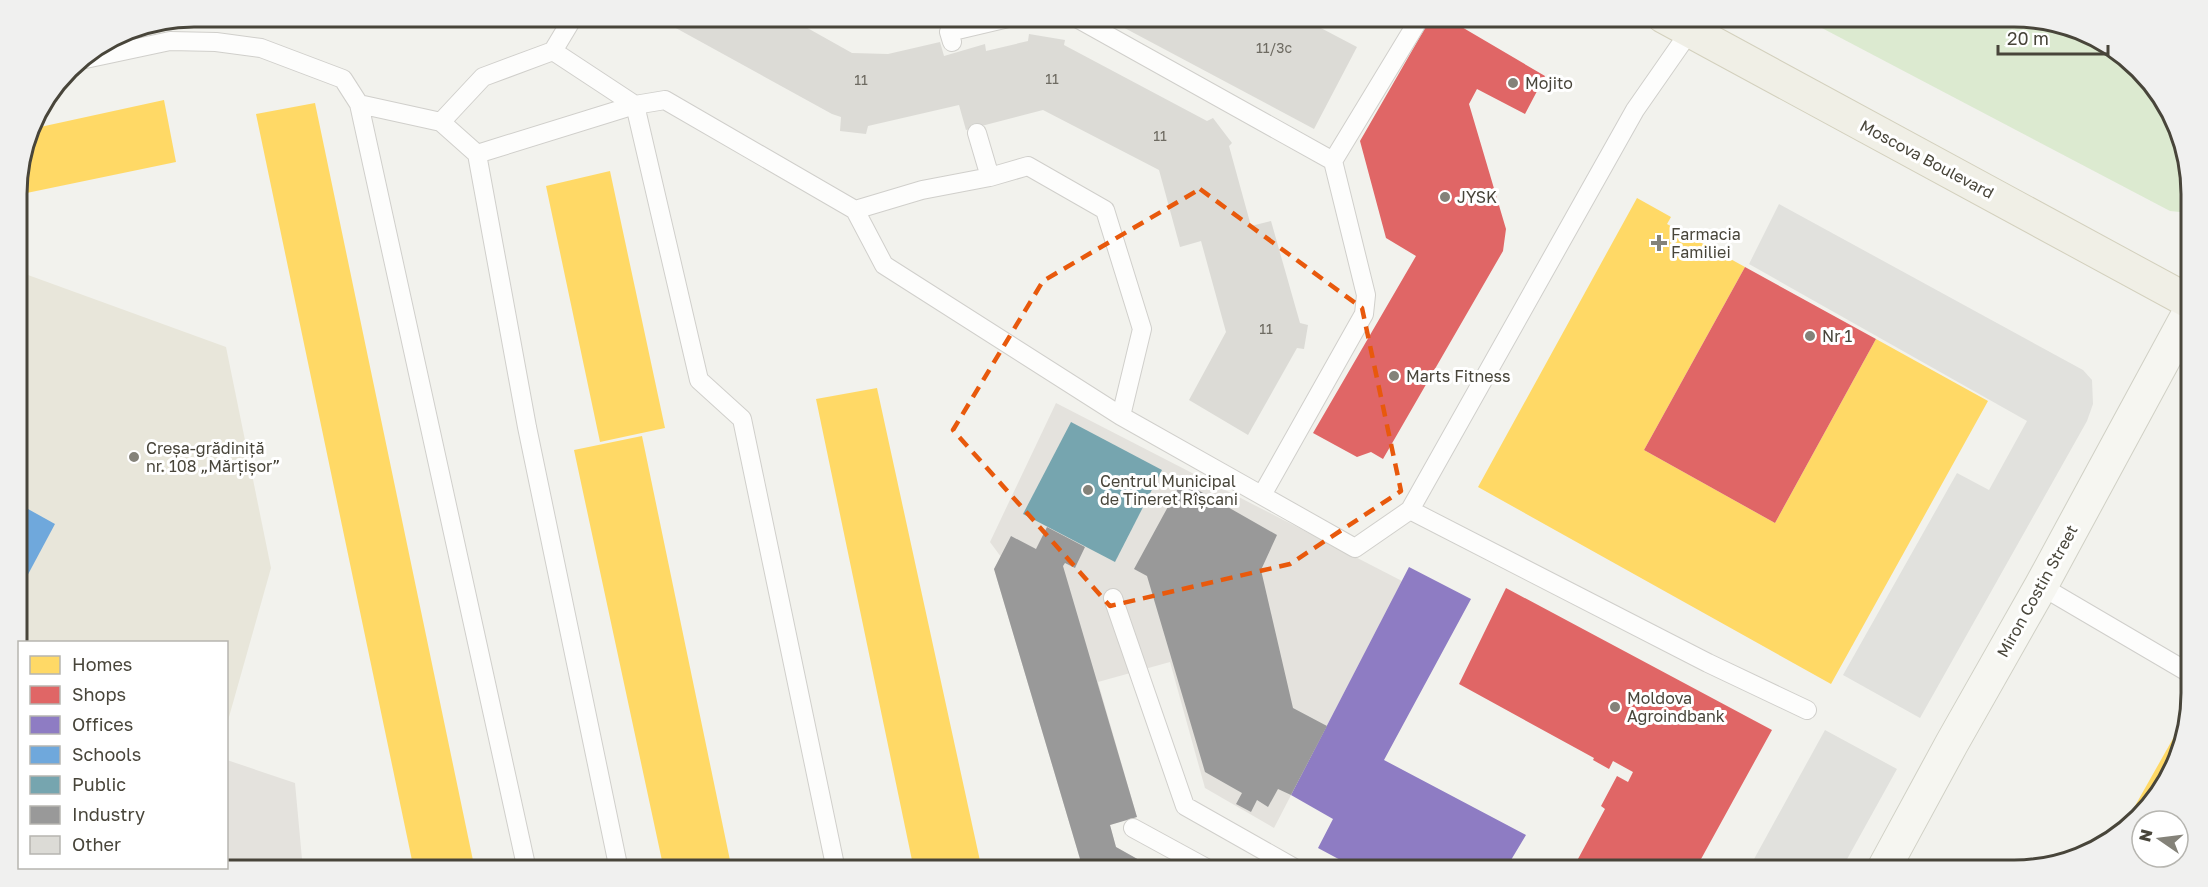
<svg xmlns="http://www.w3.org/2000/svg" width="2208" height="887" font-family="'Golos Text',sans-serif">
  <style>
    .industrial { fill: #e4e2dd }
    .education { fill: #e8e6da }
    .green { fill: #dcead0 }
    .parking { fill: #e1e1dd }
    .homes { fill: #ffd966 }
    .shops { fill: #e06666 }
    .offices { fill: #8e7cc3 }
    .schools { fill: #6fa8dc }
    .public { fill: #76a5af }
    .industry { fill: #999 }
    .building { fill: #dcdbd6 }
    .lines { fill: none; stroke-linecap: round; stroke-linejoin: round }
    .lane-casing { stroke: #d0cfcb; stroke-width: 20 }
    .secondary-casing { stroke: #d0d0c5; stroke-width: 35 }
    .primary-casing { stroke: #d3d0bd; stroke-width: 35 }
    .lane { stroke: #fdfdfc; stroke-width: 18 }
    .secondary { stroke: #f6f6f1; stroke-width: 33 }
    .primary { stroke: #f0efe6; stroke-width: 33 }
    .marked { fill: none; stroke: #e8590c; stroke-width: 4.5; stroke-dasharray: 12 8; stroke-linejoin: round }
    .poi-dot { fill: #848279; stroke: #fff; stroke-width: 2 }
    .labels { text-anchor: middle; stroke-width: 6; stroke-linejoin: round; paint-order: stroke }
    .number-label { font-size: 14px; fill: #6e6b62 }
    .poi-label { font-size: 16px; fill: #48453a; stroke: #fff; text-anchor: start }
    .street-label { font-size: 16px; fill: #48453a; stroke: #fff }
    .rim { fill: none; stroke: #48453a; stroke-width: 3 }
  </style>
  <rect width="100%" height="100%" fill="#f2f2ed"/>
  <path class="industrial" d="M1056,403L1402,581L1274,828L1205,788L1170,662L1098,682L1137,817L1110,825L1116,847L1157,870L1083,869L994,569L1001,557L990,542Z
    M227,760L295,783L303,870H194L176,868H226Z"/>
  <path class="education" d="M17,271L226,347L271,568L227,724L226,642H20L19,664Z"/>
  <path class="green" d="M2014,16L2072,26L2155,86L2190,170V213L2170,211L1801,17Z"/>
  <path class="parking" d="M1779,204L2083,370L2092,380L2093,404L2087,421L1920,718L1843,675L1957,473L1989,490L2027,421L1749,264Z
    M1825,730L1897,769L1841,870H1748Z"/>
  <path class="homes" d="M164,100L176,162L17,195V182L31,129Z
    M315,103L475,870H414L256,114Z
    M610,171L665,428L600,442L546,186Z
    M1637,198L1671,217L1667,224L1745,267L1644,450L1775,523L1876,339L1988,401L1831,684L1478,487Z
    M877,388L982,870H914L816,399Z
    M642,436L732,870H664L574,450Z
    M2175,735L2184,739L2182,751L2155,801L2118,836Z"/>
  <path class="shops" d="M1432,16H1443L1545,76L1525,114L1477,89L1469,104L1506,229L1503,251L1383,459L1371,452L1357,457L1313,433L1416,256L1386,238L1360,141Z
    M1745,267L1876,339L1775,523L1644,450Z
    M1506,588L1772,730L1695,870H1572L1605,809L1601,806L1617,776L1628,782L1633,772L1613,761L1609,769L1593,760L1594,758L1459,684Z"/>
  <path class="offices" d="M1409,567L1471,599L1384,760L1526,835L1511,860L1529,870H1359L1318,848L1333,819L1291,795Z"/>
  <path class="schools" d="M19,504L55,524L25,580L19,577Z"/>
  <path class="public" d="M1071,422L1162,470L1115,562L1023,514Z"/>
  <path class="industry" d="M1182,481L1277,535L1261,570L1293,708L1327,726L1291,795L1278,789L1268,807L1257,800L1251,812L1236,804L1242,793L1205,772L1147,576L1134,569Z
    M1047,527L1085,547L1075,568L1065,563L1063,566L1137,817L1110,825L1116,847L1157,870L1083,869L994,569L1011,536L1036,549Z"/>
  <path class="building" d="M654,16H786L852,53L888,54L940,42L944,56L985,44L986,51L1028,41L1029,34L1065,40L1064,45L1207,121L1213,118L1232,143L1229,146L1251,226L1271,221L1300,323L1308,325L1304,349L1297,348L1248,435L1189,400L1226,332L1201,241L1180,247L1159,170L1043,110L966,130L959,105L868,126L866,134L840,131L841,117L832,114Z
    M1102,16H1298L1357,47L1314,129Z"/>
  <g class="lines">
    <g class="lane-casing">
      <path id="lane" d="M574,16L553,51L635,105L665,100L855,210L884,265L1121,416L1355,548L1410,510L1635,110L1690,31
        M1073,16L1333,161
        M952,42L949,32L1017,16
        M553,51L483,77L441,122L477,154L527,427L619,870
        M76,61L170,41L216,42L261,48L343,79L359,104L441,122
        M359,104L527,870
        M977,133L990,177
        M477,154L635,105L699,380L742,419L836,870
        M855,210L922,190L990,177L1028,166L1105,210L1142,329L1121,416
        M1262,495L1364,314L1366,295L1333,161L1421,16
        M1410,510L1708,663L1807,710
        M2041,586L2191,674
        M1113,598L1185,806L1298,870
        M1133,828L1210,870"/>
    </g>
    <g class="secondary-casing">
      <path id="secondary" d="M1883,870L1952,743L2041,586L2190,311"/>
    </g>
    <g class="primary-casing">
      <path id="primary" d="M1663,16L2190,302"/>
    </g>
    <use href="#lane" class="lane"/>
    <use href="#secondary" class="secondary"/>
    <use href="#primary" class="primary"/>
  </g>
  <path class="marked" d="M1200,189L1362,308L1401,491L1290,564L1110,606L953,430L1043,281Z"/>
  <g class="poi-dot">
    <circle cx="1513" cy="83" r="6"/>
    <circle cx="1445" cy="197" r="6"/>
    <path d="M1656 234h6v6h6v6h-6v6h-6v-6h-6v-6h6z"/>
    <circle cx="1810" cy="336" r="6"/>
    <circle cx="1394" cy="376" r="6"/>
    <circle cx="134" cy="457" r="6"/>
    <circle cx="1088" cy="490" r="6"/>
    <circle cx="1615" cy="707" r="6"/>
  </g>
  <g class="labels">
    <g class="number-label">
      <text x="1274" y="53">11/3c</text>
      <text x="1052" y="84">11</text>
      <text x="861" y="85">11</text>
      <text x="1160" y="141">11</text>
      <text x="1266" y="334">11</text>
    </g>
    <g class="poi-label">
      <text x="1525" y="89">Mojito</text>
      <text x="1457" y="203">JYSK</text>
      <text x="1671" y="240">Farmacia<tspan x="1671" dy="18">Familiei</tspan></text>
      <text x="1822" y="342">Nr 1</text>
      <text x="1406" y="382">Marts Fitness</text>
      <text x="146" y="454">Creșa-grădiniță<tspan x="146" dy="18">nr. 108 „Mărțișor”</tspan></text>
      <text x="1100" y="487">Centrul Municipal<tspan x="1100" dy="18">de Tineret Rîșcani</tspan></text>
      <text x="1627" y="704">Moldova<tspan x="1627" dy="18">Agroindbank</tspan></text>
    </g>
    <g class="street-label">
      <text transform="translate(1927 159) rotate(28)" y="6">Moscova Boulevard</text>
      <text transform="translate(2037 591) rotate(-61)" y="6">Miron Costin Street</text>
    </g>
  </g>
  <path d="M0 0H2208V887H0ZM194 27H2014A167 167 0 0 1 2181 194V693A167 167 0 0 1 2014 860H194A167 167 0 0 1 27 693V194A167 167 0 0 1 194 27Z" fill="#f0f0ef" fill-rule="evenodd"/>
  <path class="rim" d="M194 27H2014A167 167 0 0 1 2181 194V693A167 167 0 0 1 2014 860H194A167 167 0 0 1 27 693V194A167 167 0 0 1 194 27Z"/>
  <rect x="18" y="641" width="210" height="228" fill="#ffffff" stroke="#b6b5b0" stroke-width="1.5"/>
  <rect x="30" y="656" width="30" height="18" fill="#ffd966" stroke="#b6b5b0" stroke-width="1.5"/>
  <text x="72" y="671" font-size="18" fill="#48453a">Homes</text>
  <rect x="30" y="686" width="30" height="18" fill="#e06666" stroke="#b6b5b0" stroke-width="1.5"/>
  <text x="72" y="701" font-size="18" fill="#48453a">Shops</text>
  <rect x="30" y="716" width="30" height="18" fill="#8e7cc3" stroke="#b6b5b0" stroke-width="1.5"/>
  <text x="72" y="731" font-size="18" fill="#48453a">Offices</text>
  <rect x="30" y="746" width="30" height="18" fill="#6fa8dc" stroke="#b6b5b0" stroke-width="1.5"/>
  <text x="72" y="761" font-size="18" fill="#48453a">Schools</text>
  <rect x="30" y="776" width="30" height="18" fill="#76a5af" stroke="#b6b5b0" stroke-width="1.5"/>
  <text x="72" y="791" font-size="18" fill="#48453a">Public</text>
  <rect x="30" y="806" width="30" height="18" fill="#999999" stroke="#b6b5b0" stroke-width="1.5"/>
  <text x="72" y="821" font-size="18" fill="#48453a">Industry</text>
  <rect x="30" y="836" width="30" height="18" fill="#dcdbd6" stroke="#b6b5b0" stroke-width="1.5"/>
  <text x="72" y="851" font-size="18" fill="#48453a">Other</text>
  <g transform="translate(2160 839) rotate(284)"><circle r="28" fill="#ffffff" stroke="#b6b5b0" stroke-width="1.5"/>
  <path d="M0-4.5L10 22L0 15L-10 22Z" fill="#848279"/>
  <text y="-9" font-size="16" font-weight="bold" text-anchor="middle" fill="#48453a">N</text>
  </g>
  <path d="M1998 45v9h110v-9" fill="none" stroke="#48453a" stroke-width="3"/>
  <text x="2007" y="45" font-size="18" fill="#48453a" stroke="#ffffff" stroke-width="4.5" paint-order="stroke">20 m</text>
</svg>
